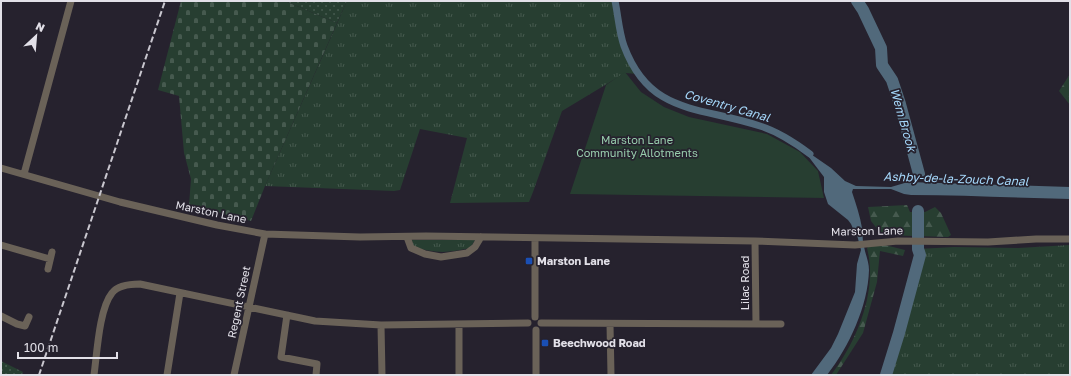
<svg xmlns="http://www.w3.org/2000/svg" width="1071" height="376" font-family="'Golos Text',sans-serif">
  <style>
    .grass { fill: url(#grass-tufts) }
    .forest { fill: url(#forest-firs) }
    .cemetery { fill: url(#cemetery-stones) }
    .park { fill: url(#park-dots) }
    .garden { fill: #273e31 }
    .water { fill: #51697b }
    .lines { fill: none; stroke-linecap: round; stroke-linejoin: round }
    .canal { stroke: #51697b; stroke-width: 7 }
    .river { stroke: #51697b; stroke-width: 12 }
    .minor { stroke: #6a6258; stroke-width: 7 }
    .rail { stroke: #c9c7cf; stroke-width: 2; stroke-dasharray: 6 3; stroke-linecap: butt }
    .transit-dot { fill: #1a4fb4; stroke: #26222e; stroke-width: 1.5 }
    .labels { text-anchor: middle; stroke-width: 3.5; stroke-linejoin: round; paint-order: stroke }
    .park-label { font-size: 11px; fill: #98cdad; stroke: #26222e }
    .street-label { font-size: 11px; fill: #e2e0e8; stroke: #26222e }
    .poi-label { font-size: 11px; font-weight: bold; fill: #e2e0e8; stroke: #26222e; text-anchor: start }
    .water-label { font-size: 12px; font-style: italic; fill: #a5d7fa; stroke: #26222e }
  </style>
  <defs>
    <pattern id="grass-tufts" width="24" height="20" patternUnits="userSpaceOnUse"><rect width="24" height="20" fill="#273e31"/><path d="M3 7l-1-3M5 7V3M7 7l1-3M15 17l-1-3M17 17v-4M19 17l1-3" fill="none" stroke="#465a4f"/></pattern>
    <pattern id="forest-firs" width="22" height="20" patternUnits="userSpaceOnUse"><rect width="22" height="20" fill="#273e31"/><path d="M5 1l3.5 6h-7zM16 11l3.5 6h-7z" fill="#465a4f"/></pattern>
    <pattern id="cemetery-stones" width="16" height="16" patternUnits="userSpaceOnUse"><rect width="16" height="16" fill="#273e31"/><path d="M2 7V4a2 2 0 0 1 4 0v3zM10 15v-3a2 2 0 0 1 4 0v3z" fill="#465a4f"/></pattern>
    <pattern id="park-dots" width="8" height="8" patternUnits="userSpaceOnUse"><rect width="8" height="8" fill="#273e31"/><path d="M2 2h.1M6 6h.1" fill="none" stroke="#465a4f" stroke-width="1.8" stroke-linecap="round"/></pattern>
  </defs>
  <rect width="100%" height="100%" fill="#26222e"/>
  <path class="grass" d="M347,1H617L624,45L638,74L625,73L562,111L533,192L529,202L450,203L467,138L420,129L400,190L394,191L265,186Z
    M412,240H475L470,248C449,253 434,254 413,246Z
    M1070,245V375H886L916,271L920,255L918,249L954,247L1018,248Z"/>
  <path class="forest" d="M1070,74V105L1059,91Z
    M907,205L910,212H925L935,207L941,213L951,235L948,237L882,235L871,221L868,207Z
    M870,245H885L905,250L903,256L880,251L877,282L863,333L836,375H831C857,341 878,291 867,248Z"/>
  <path class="cemetery" d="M181,1H285L337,23L265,186L251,221L189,205L191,179L184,153L179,96L158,90Z"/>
  <path class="park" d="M285,1H347L337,23Z
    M1,361L23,372L22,375H1Z"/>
  <path class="garden" d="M625,72L641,92L664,107L689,117L767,134L800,152L818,171L824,198L570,194L606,85Z"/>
  <path class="water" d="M802,148L831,168L845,181L856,186L891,187L908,182L1070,187V199C1017,198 964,195 911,195L904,194L891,189H853L852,192C856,204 860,216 862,228C863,234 862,240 864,246C865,254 869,261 869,270C868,306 849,347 827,375H811L831,348L838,334L855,292L857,264L861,250L857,235L855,233L851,224L848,220L828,204L824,192V177Z"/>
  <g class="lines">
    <path class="canal" d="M615,1C618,15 619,32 624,46C650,116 701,106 760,126C779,132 794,142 810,154"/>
    <path class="river" d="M857,1L863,10L881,48L882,65L892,80L900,104L919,174
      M886,375L899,333L920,255L918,249V211"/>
    <path class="minor" d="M1,168L120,202L217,225L265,234L360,237L426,236L755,241L855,245L898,241L988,242L1036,239H1070
      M24,174L71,1
      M407,237L411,248L425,254L441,257L467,253L475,247L481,237
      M535,239V317
      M755,241L756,324
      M1,245L50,259
      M48,269L52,252
      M287,315L281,357L317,364L316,375
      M1,316L17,324L25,326L29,317
      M541,323L781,324
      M459,324V375
      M610,324L611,375
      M381,325L382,375
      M94,375C97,354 99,309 112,293C118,285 130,284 140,284L315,321L381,325L528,323
      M167,375L180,293
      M234,375L265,234
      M536,375V330"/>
    <path class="rail" d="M39,375L165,1"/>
  </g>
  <g class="transit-dot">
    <rect x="525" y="257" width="8" height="8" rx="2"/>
    <rect x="541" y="339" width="8" height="8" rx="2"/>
  </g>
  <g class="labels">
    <g class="park-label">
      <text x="637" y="144">Marston Lane<tspan x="637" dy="13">Community Allotments</tspan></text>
    </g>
    <g class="street-label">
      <text transform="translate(211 212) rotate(12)" y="4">Marston Lane</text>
      <text transform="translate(867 231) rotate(-1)" y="4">Marston Lane</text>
      <text transform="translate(745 283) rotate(-90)" y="4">Lilac Road</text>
      <text transform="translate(239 302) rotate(-78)" y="4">Regent Street</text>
    </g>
    <g class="poi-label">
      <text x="537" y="265">Marston Lane</text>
      <text x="553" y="347">Beechwood Road</text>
    </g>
    <g class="water-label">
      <text transform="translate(727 106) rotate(16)" y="4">Coventry Canal</text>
      <text transform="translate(903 120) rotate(74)" y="4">Wem Brook</text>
      <text transform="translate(956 179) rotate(2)" y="4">Ashby-de-la-Zouch Canal</text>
    </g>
  </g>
  <rect width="1071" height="376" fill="none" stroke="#e2e0e8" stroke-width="4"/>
  <g transform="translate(36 36) rotate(26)" stroke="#26222e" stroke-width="3" paint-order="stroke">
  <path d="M0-3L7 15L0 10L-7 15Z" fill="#e2e0e8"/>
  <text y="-6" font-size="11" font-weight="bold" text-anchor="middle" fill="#e2e0e8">N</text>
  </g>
  <path d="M18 352v6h99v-6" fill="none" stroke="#e2e0e8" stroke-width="2"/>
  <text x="24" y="352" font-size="12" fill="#e2e0e8" stroke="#26222e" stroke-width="3" paint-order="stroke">100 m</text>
</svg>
